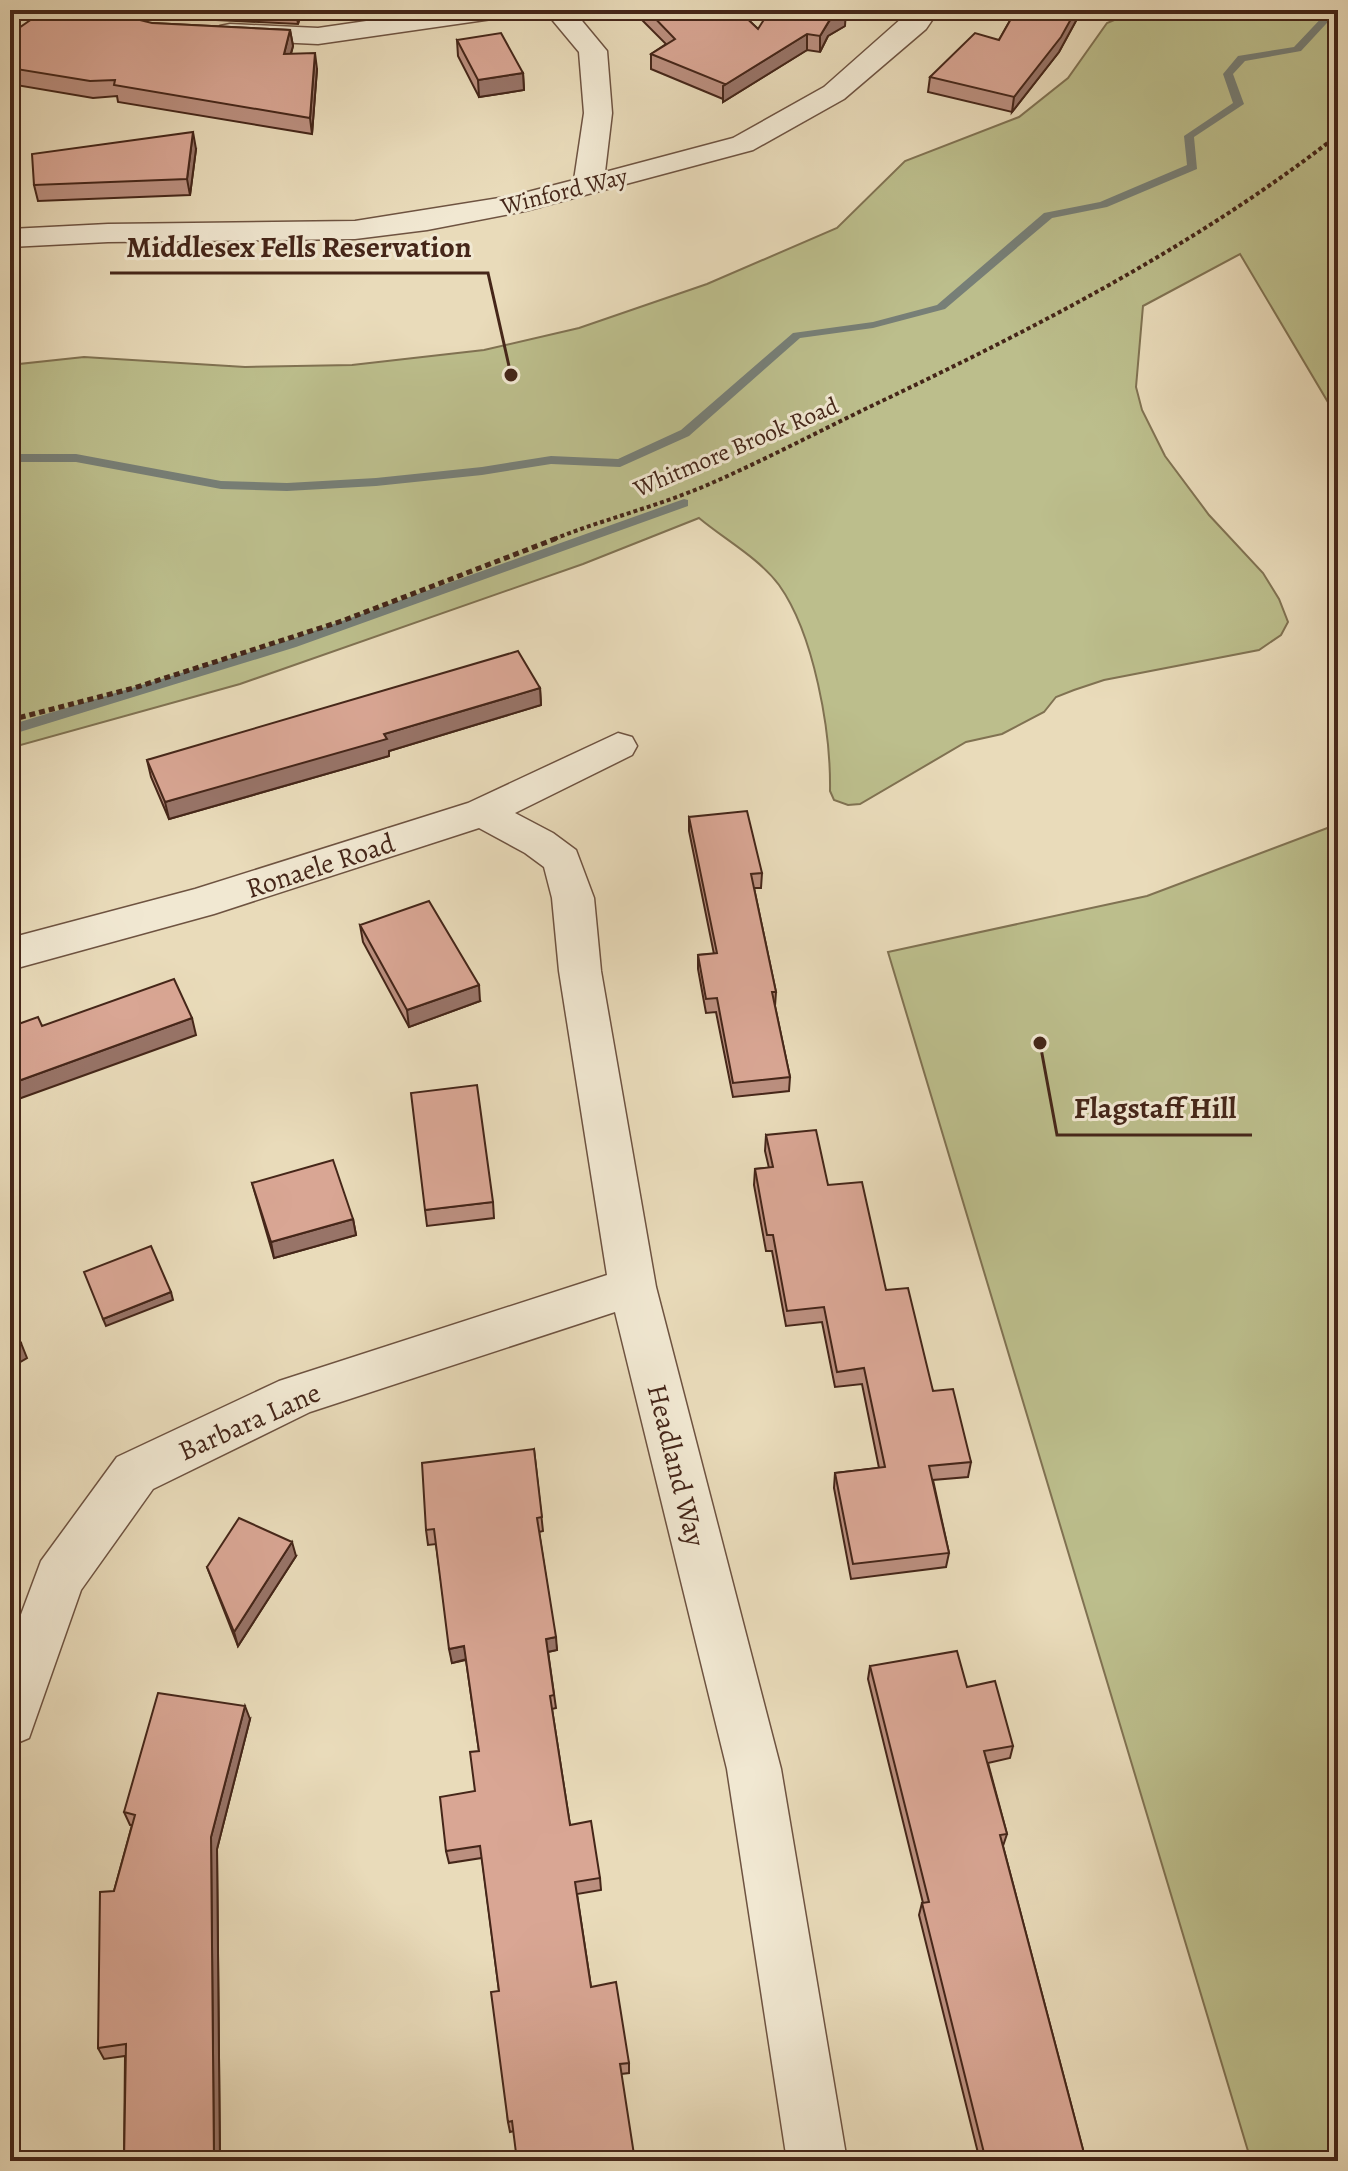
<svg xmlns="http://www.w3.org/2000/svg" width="1348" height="2171" font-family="Alegreya,serif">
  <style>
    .green { fill: #bcbe8c; stroke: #807252; stroke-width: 2 }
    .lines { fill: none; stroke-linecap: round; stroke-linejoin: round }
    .stream { fill: #777f77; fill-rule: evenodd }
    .street-casing { stroke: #6e5341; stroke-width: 3 }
    .path-far1 { stroke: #452619; stroke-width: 4; stroke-dasharray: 4 3; stroke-linecap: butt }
    .path { stroke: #452619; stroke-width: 5; stroke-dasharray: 6 4; stroke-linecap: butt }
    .street { fill: #f1e8d2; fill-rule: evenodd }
    .wall { fill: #bb8f7f; stroke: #452619; stroke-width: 2 }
    .shaded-wall { fill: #987468; stroke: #452619; stroke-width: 2 }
    .building { fill: #d9a694; stroke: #452619; stroke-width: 2 }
    .labels { text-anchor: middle; stroke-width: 6; stroke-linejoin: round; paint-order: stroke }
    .far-street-label { font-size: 24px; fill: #452619; stroke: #f1e8d2 }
    .street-label { font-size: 28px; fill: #452619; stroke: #f1e8d2 }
    .leader { fill: none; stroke: #452619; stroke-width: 3 }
    .callout-dot { fill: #452619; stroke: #f1e8d2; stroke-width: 3 }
    .callout-label { font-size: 30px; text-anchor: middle; font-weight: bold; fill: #452619; stroke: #f1e8d2; stroke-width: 6; stroke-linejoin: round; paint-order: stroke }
  </style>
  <rect width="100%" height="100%" fill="#e9dbba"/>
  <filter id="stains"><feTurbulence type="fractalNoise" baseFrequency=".0025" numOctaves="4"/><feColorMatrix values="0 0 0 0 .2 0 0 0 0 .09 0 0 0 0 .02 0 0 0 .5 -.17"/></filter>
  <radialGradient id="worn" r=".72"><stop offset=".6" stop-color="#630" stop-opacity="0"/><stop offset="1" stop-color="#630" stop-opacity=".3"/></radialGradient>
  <path class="green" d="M1187,10H1338V419L1240,254L1143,306L1136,387L1142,410L1165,456L1209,515L1263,573L1279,599L1288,622L1281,635L1259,650L1104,680L1074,690L1056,697L1044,712L1002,734L966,742L860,804L848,805L834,800L830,791C831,731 814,634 779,585C759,558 724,539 699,518L583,564L240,684L10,748V365L84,357L245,367L352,365L484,350L579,328L707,284L837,228L905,161L1019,117L1068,78L1107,23L1119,18L1181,15Z
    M1338,824V2161H1251L888,952L1147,896Z"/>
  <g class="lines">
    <path class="stream" d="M1329,10L1338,11L1301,51L1245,61L1233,74L1244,104L1194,137L1197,169L1107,207L1052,218L945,309L873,328L800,338L689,436L620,467L551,464L482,475L376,486L287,491L221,489L76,462H10V454H76L221,481L287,483L376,478L482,467L551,456L618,459L681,430L793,333L873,322L937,305L1044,213L1100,202L1187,165L1184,136L1233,103L1223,74L1238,56L1294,47Z
      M684,499L688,500V506L296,647L10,735V725L286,641Z"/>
    <g class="street-casing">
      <path id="street" d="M442,10H513L509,16L499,18L318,44L230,40L220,38L216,32L220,26L230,24L318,28Z
        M544,10H573L607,51L612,113L605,172L733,138L824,87L911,10H939L926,29L844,99L753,150L525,211L427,230L355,239L108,242L10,247V229L108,224L355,221L512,196L574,180L584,113L579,52Z
        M618,733L632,737L637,746L632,755L515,813L553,833L576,850L594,898L601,971L656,1287L781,1769L847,2161H787L727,1769L615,1312L310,1412L153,1489L81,1590L29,1738L10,1746V1644L41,1561L117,1457L279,1381L607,1275L559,971L552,898L544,867L525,853L479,828L214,914L10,970V938L195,889L468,803Z"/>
    </g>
    <path class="path-far1" d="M554,539C607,518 663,505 714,482C771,457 827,427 884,400C1041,325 1200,243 1338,135"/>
    <path class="path" d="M10,720L134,688L342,621L560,537"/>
    <use href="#street" class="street"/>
  </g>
  <path class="wall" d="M130,10H302L298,24L156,17Z
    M632,10H738L758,29L845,26L828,36L820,52L807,50L723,102V99L651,69V54L666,44Z
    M1016,10H1078L1077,19L1059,52L1012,112L928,92L930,77L999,40Z
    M152,23L290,30L293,46L291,54L317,69L312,134L118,102L117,96L93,98L10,84V30L13,32Z
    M457,40L523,73L524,90L479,97L458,56Z
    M196,149L190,195L38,201L34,185Z
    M540,688L541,705L389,751V756L169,819L151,777L147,760Z
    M689,817L762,873L761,888H754L776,992L775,1006L790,1077L789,1091L733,1097L716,1012L706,1013L698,969V955L714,954L689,831Z
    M360,925L480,1001L409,1027L363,942Z
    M766,1135L828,1185L886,1290L933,1391L971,1462L968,1477L933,1480L949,1553L946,1567L851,1579L834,1488L835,1473L879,1468L862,1384L835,1387L822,1322L786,1326L772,1251H766L754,1185L755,1169L769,1168L765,1151Z
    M252,1183L353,1219L356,1235L274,1258Z
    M493,1202L494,1218L427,1226L425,1210Z
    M534,1449L543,1531L539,1532L557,1650L548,1652L556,1708L552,1709L570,1825L600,1878L601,1890L577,1894L591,1987L629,2063V2073L621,2074L514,2131L510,2132L508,2122L499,1991L482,1858L449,1863L446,1851L475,1791L479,1751L466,1660L452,1663L436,1544L428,1545L426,1530Z
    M296,1556L238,1646L207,1567Z
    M870,1666L967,1687L1013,1746L1010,1758L988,1763L1007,1834L1003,1846L1086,2161H980L919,1915L922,1903H923L868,1679Z
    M250,1719L217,1849L220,2161H124L125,2056L104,2059L98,2048L114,1891L132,1825H130L124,1812Z"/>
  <path class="shaded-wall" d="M296,10H302L298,24Z
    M836,10L846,11L845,26L828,36L820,52V36Z
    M1076,10H1078L1077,19L1059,52L1012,112L1014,97Z
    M290,30L293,46L286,70L284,54Z
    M807,34V50L723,102V86Z
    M315,53L317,69L312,134L310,118Z
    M523,73L524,90L479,97L478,80Z
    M193,132L196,149L190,195L187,179Z
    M540,688L541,705L389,751V756L169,819L165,802L384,734Z
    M479,985L480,1001L409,1027L407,1010Z
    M192,1018L196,1035L10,1102V1084Z
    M353,1219L356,1235L274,1258L271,1242Z
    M171,1292L173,1300L106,1326L103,1319Z
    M21,1343L27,1358L10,1368V1349Z
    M292,1542L296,1556L238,1646L234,1632Z
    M556,1637L557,1650L547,1652L546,1639Z
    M464,1646L467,1659L452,1663L449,1649Z
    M245,1706L250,1719L217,1849L220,2161H214L211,1837Z"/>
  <path class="building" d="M45,10H100L152,23L290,30L284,54L315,53L310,118L114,85L115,80L90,81L10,68V30L13,32Z
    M647,10H738L758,29L770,10L846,11L829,21L820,36L807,34L723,86L725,84L651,54L675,39Z
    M1016,10H1076L1061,37L1014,97L930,77L975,33L999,40Z
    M501,33L523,73L478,80L457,40Z
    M193,132L187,179L34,185L32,154Z
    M518,651L540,688L384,734L387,739L165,802L147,760Z
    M747,811L762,873L751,874L776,992H772L790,1077L733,1083L717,998L706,999L698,955L717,953L689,817Z
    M429,901L479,985L407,1010L360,925Z
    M174,979L192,1018L10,1084V1027L38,1017L42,1026Z
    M477,1085L493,1202L425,1210L411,1093Z
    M816,1130L828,1185L862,1182L886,1290L908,1288L933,1391L953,1389L971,1462L929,1466L949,1553L853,1564L835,1473L885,1467L864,1368L837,1372L824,1307L787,1311L773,1235H767L755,1169L773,1167L766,1135Z
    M333,1160L353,1219L271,1242L252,1183Z
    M151,1246L171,1292L103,1319L84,1272Z
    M10,1327L21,1343L10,1349Z
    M534,1449L542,1517L537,1518L556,1637L546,1639L554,1695L550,1696L570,1825L591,1821L600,1878L575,1882L591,1987L616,1982L629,2063L620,2064L635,2161H517L512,2121L508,2122L491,1992L499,1991L480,1846L446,1851L440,1797L475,1791L470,1752L479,1751L464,1646L449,1649L434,1529L426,1530L422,1463Z
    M239,1518L292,1542L234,1632L207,1567Z
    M957,1651L967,1687L995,1681L1013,1746L984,1751L1007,1834L1000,1835L1086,2161H986L922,1903L929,1902L870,1666Z
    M158,1693L245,1706L211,1837L214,2161H124L126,2044L98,2048L100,1892L114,1891L135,1815L124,1812Z"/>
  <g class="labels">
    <g class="far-street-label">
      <text transform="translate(564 191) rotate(-14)" y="8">Winford Way</text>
      <text transform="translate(736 447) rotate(-23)" y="8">Whitmore Brook Road</text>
    </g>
    <g class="street-label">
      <text transform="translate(320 865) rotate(-18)" y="10">Ronaele Road</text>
      <text transform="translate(249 1421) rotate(-24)" y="10">Barbara Lane</text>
      <text transform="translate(677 1465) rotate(76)" y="10">Headland Way</text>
    </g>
  </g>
  <path class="leader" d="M511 375L488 273H110M1040 1043L1057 1135H1252"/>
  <g class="callout-dot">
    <circle cx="511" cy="375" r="8"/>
    <circle cx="1040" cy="1043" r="8"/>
  </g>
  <g class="callout-label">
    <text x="299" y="257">Middlesex Fells Reservation</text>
    <text x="1155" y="1118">Flagstaff Hill</text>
  </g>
  <rect width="1348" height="2171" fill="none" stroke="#e9dbba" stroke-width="40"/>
  <rect x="12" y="12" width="1324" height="2147" fill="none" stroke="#452619" stroke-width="4"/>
  <rect x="20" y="20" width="1308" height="2131" fill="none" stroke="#452619" stroke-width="2"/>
  <rect width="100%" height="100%" filter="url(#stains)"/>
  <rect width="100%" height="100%" fill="url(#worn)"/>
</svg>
